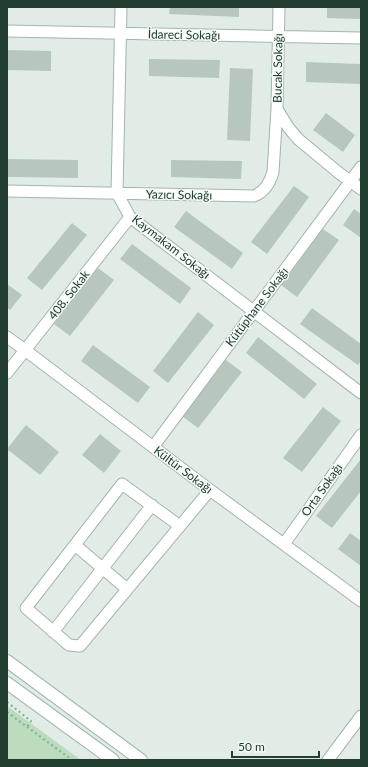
<svg xmlns="http://www.w3.org/2000/svg" width="368" height="767" font-family="Lato,sans-serif">
  <style>
    .green { fill: #bbddbe }
    .building { fill: #b8c7be }
    .lines { fill: none; stroke-linecap: round; stroke-linejoin: round }
    .minor-casing { stroke: #a5b4ac; stroke-width: 13 }
    .secondary-casing { stroke: #a1b8ab; stroke-width: 14 }
    .path { stroke: #83b099; stroke-width: 2; stroke-dasharray: 2 3; stroke-linecap: butt }
    .minor { stroke: #fff; stroke-width: 11 }
    .secondary { stroke: #fff; stroke-width: 12 }
    .labels { text-anchor: middle; stroke-width: 3; stroke-linejoin: round; paint-order: stroke }
    .street-label { font-size: 12px; fill: #223e31; stroke: #f3f9f5 }
  </style>
  <rect width="100%" height="100%" fill="#e2ece6"/>
  <path class="green" d="M7,706L81,760H7Z"/>
  <path class="building" d="M170,7H239V17L169,14Z
    M327,7H361V19L327,18Z
    M7,50L51,51V71L7,70Z
    M149,59L220,60L219,78L149,76Z
    M306,62L361,64V84L306,82Z
    M230,68L253,69L250,141L227,140Z
    M326,113L355,135L343,152L313,130Z
    M8,159L78,160V178L8,177Z
    M171,160L242,161L241,179L171,177Z
    M294,186L309,197L267,254L251,242Z
    M354,209L361,214V238L343,225Z
    M186,211L243,253L232,269L174,227Z
    M72,223L87,235L42,290L27,278Z
    M323,229L339,240L297,297L281,285Z
    M132,244L191,288L180,304L120,259Z
    M98,268L114,280L70,336L54,324Z
    M7,284L22,295L10,310L7,308Z
    M312,308L361,344V361L358,365L300,324Z
    M198,312L214,325L168,383L153,371Z
    M258,337L317,384L304,399L246,353Z
    M93,345L150,387L138,403L81,361Z
    M226,360L242,372L198,428L182,416Z
    M323,407L341,421L302,472L283,458Z
    M26,425L59,452L40,475L7,449Z
    M100,434L121,451L104,473L82,455Z
    M361,459V491L332,528L316,516Z
    M350,533L361,541V566L338,549Z"/>
  <g class="lines">
    <g class="minor-casing">
      <path id="minor" d="M121,7L117,193L130,217L361,393
        M279,7L277,109L288,127L298,139L339,173L361,189
        M7,31L361,38
        M7,191L254,196C264,192 270,183 273,172L277,109
        M7,337L25,350L210,490L361,601
        M7,373L130,217
        M153,447L361,167
        M180,526L122,484L26,608L69,645L80,646L210,490
        M284,544L361,435
        M75,545L127,589
        M53,632L152,505
        M328,760L361,716"/>
    </g>
    <g class="secondary-casing">
      <path id="secondary" d="M7,661L141,760
        M7,683L113,760"/>
    </g>
    <path class="path" d="M7,702L31,721L27,727
      M7,712L72,760"/>
    <use href="#minor" class="minor"/>
    <use href="#secondary" class="secondary"/>
  </g>
  <g class="labels">
    <g class="street-label">
      <text transform="translate(184 35) rotate(1)" y="4">İdareci Sokağı</text>
      <text transform="translate(278 68) rotate(-89)" y="4">Bucak Sokağı</text>
      <text transform="translate(179 195) rotate(1)" y="4">Yazıcı Sokağı</text>
      <text transform="translate(171 247) rotate(38)" y="4">Kaymakam Sokağı</text>
      <text transform="translate(69 295) rotate(-52)" y="4">408. Sokak</text>
      <text transform="translate(257 307) rotate(-53)" y="4">Kütüphane Sokağı</text>
      <text transform="translate(183 470) rotate(37)" y="4">Kültür Sokağı</text>
      <text transform="translate(322 490) rotate(-55)" y="4">Orta Sokağı</text>
    </g>
  </g>
  <rect width="368" height="767" fill="none" stroke="#223e31" stroke-width="16"/>
  <path d="M232 751v6h87v-6" fill="none" stroke="#223e31" stroke-width="2"/>
  <text x="238" y="751" font-size="12" fill="#223e31" stroke="#f3f9f5" stroke-width="3" paint-order="stroke">50 m</text>
</svg>
